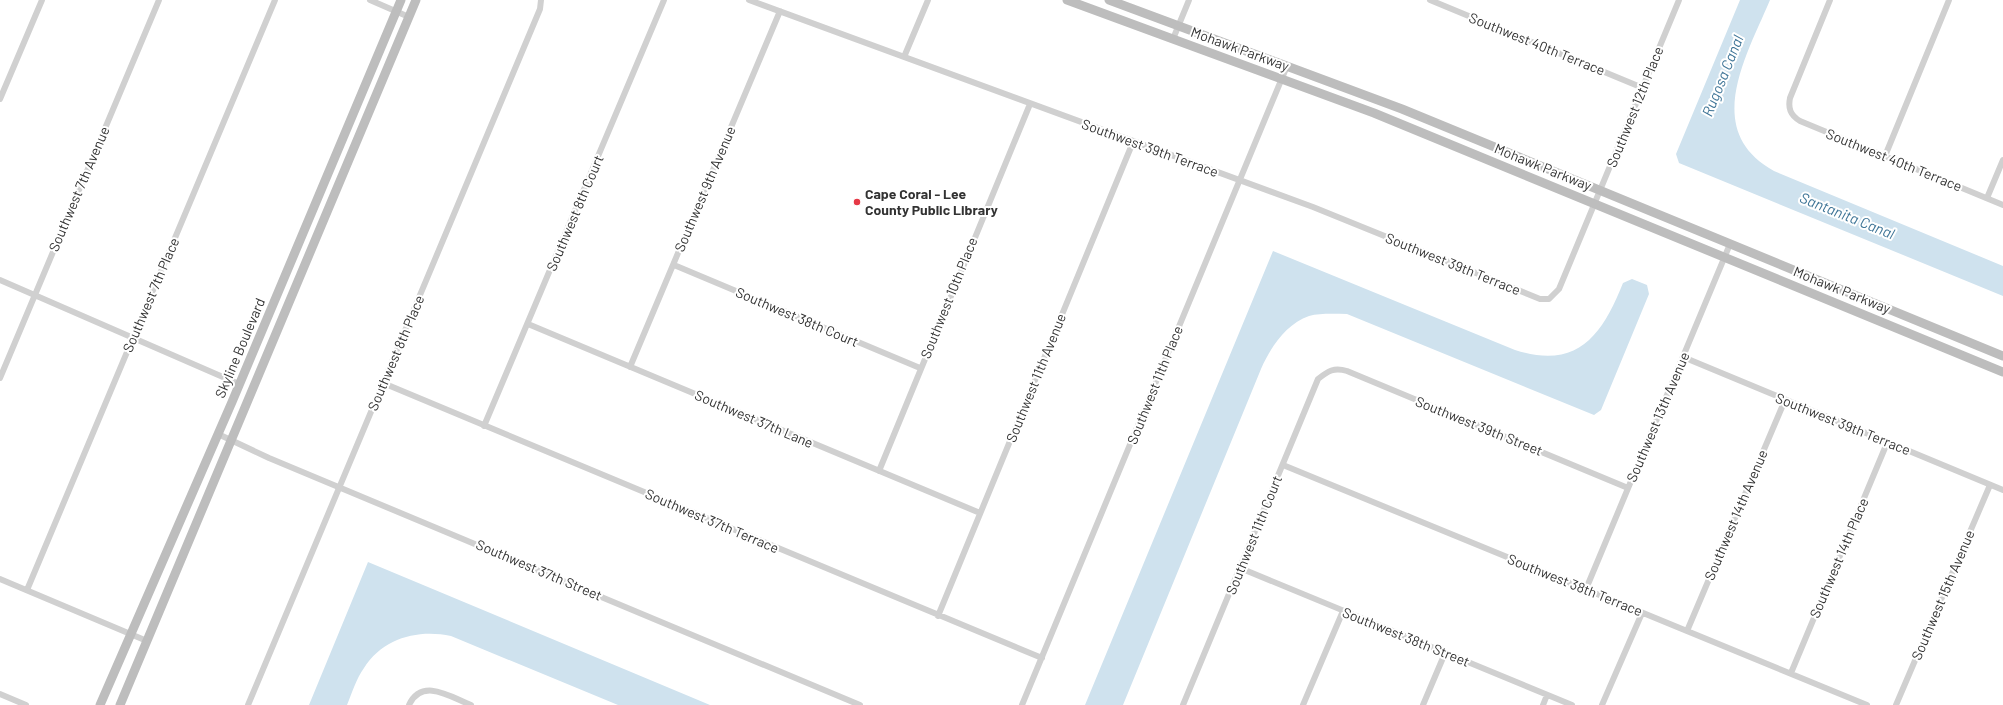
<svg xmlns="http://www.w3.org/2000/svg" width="2003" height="705" font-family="Barlow,sans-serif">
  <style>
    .water { fill: #cfe2ee }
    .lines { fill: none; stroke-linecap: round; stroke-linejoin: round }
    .street { stroke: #d0d0d0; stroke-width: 6 }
    .secondary { stroke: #bdbdbd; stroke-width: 9 }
    .poi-dot { fill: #e63946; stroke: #fff; stroke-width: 1.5 }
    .labels { text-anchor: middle; stroke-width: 4; stroke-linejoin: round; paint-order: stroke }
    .street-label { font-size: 14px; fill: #333; stroke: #fff }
    .poi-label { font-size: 14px; font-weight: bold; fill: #333; stroke: #fff; text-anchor: start }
    .water-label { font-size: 15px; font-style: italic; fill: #3f7597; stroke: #fff }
  </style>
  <rect width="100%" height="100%" fill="#fff"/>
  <path class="water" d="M1740,0H1770C1747,55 1701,131 1774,171L2003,266V296L1679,163L1676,154Z
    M1273,251L1515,350C1577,370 1602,336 1623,283L1632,279L1647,285L1649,294L1601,410L1594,415L1347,314C1335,314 1320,313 1309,316C1286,324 1270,348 1261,369L1123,705H1085Z
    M368,562L710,705H618L451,636C418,629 383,638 364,668C356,679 352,693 347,705H309Z"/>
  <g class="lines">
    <path class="street" d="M370,0L409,17
      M749,0L1313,207L1540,299H1549L1559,289L1679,0
      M1430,0L1643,88
      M1830,0L1790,98C1788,108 1790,115 1800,121L2003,205
      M1173,39L1189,0
      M904,57L928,0
      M0,99L42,0
      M1885,156L1949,0
      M1987,198L2003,160
      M674,265L920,368
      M0,280L239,384
      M528,324L980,513
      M1683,357L2003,490
      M630,367L780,11
      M0,378L159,0
      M383,383L1042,658
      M484,426L664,0
      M218,434L269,458L860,705
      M1283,465L1867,705
      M879,471L1030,104
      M1240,568L1572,705
      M0,579L147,641
      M1586,589L1730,244
      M27,590L275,0
      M938,616L1133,142
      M1687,631L1785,400
      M1791,673L1887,443
      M0,694L26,705
      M248,705L540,9L541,0
      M409,705C422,677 451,697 471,705
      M1022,705L1287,66
      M1183,705L1318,379C1328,371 1334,367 1347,371L1628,488
      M1303,705L1343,611
      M1423,705L1445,653
      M1543,705L1547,695
      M1602,705L1642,613
      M1896,705L1990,485"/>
    <path class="secondary" d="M1067,0L1374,113L2003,372
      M1109,0L1402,109L2003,356
      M100,705L232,402L401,0
      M120,705L416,0"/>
  </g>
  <circle class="poi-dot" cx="857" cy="202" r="4"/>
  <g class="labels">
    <g class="street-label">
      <text transform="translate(1537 44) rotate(22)" y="5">Southwest 40th Terrace</text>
      <text transform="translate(1240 49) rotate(20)" y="5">Mohawk Parkway</text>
      <text transform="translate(1635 107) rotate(-68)" y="5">Southwest 12th Place</text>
      <text transform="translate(1150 148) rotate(20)" y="5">Southwest 39th Terrace</text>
      <text transform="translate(1894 160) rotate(22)" y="5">Southwest 40th Terrace</text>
      <text transform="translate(1543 167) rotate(22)" y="5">Mohawk Parkway</text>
      <text transform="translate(79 189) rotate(-67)" y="5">Southwest 7th Avenue</text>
      <text transform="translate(705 189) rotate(-67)" y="5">Southwest 9th Avenue</text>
      <text transform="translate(575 213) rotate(-67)" y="5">Southwest 8th Court</text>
      <text transform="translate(1453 264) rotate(22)" y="5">Southwest 39th Terrace</text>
      <text transform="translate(1842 290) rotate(22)" y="5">Mohawk Parkway</text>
      <text transform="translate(151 295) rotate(-67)" y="5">Southwest 7th Place</text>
      <text transform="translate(949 298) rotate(-68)" y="5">Southwest 10th Place</text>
      <text transform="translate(797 317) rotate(23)" y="5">Southwest 38th Court</text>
      <text transform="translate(240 348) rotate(-67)" y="5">Skyline Boulevard</text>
      <text transform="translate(396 353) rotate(-67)" y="5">Southwest 8th Place</text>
      <text transform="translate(1036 378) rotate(-68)" y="5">Southwest 11th Avenue</text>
      <text transform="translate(1155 385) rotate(-68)" y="5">Southwest 11th Place</text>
      <text transform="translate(1658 417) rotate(-67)" y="5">Southwest 13th Avenue</text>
      <text transform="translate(754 419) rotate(23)" y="5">Southwest 37th Lane</text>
      <text transform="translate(1843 424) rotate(22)" y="5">Southwest 39th Terrace</text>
      <text transform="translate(1479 426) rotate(22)" y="5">Southwest 39th Street</text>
      <text transform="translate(1736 515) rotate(-67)" y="5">Southwest 14th Avenue</text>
      <text transform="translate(712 521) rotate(23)" y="5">Southwest 37th Terrace</text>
      <text transform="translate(1254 535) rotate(-68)" y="5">Southwest 11th Court</text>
      <text transform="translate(1839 558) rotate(-67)" y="5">Southwest 14th Place</text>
      <text transform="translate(539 570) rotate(23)" y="5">Southwest 37th Street</text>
      <text transform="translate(1575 585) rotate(22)" y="5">Southwest 38th Terrace</text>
      <text transform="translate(1943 595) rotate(-67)" y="5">Southwest 15th Avenue</text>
      <text transform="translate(1406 637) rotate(22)" y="5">Southwest 38th Street</text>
    </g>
    <g class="poi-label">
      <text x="865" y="199">Cape Coral - Lee<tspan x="865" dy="16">County Public Library</tspan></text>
    </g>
    <g class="water-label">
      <text transform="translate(1723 76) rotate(-68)" y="5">Rugosa Canal</text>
      <text transform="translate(1847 216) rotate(22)" y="5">Santanita Canal</text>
    </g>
  </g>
</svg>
